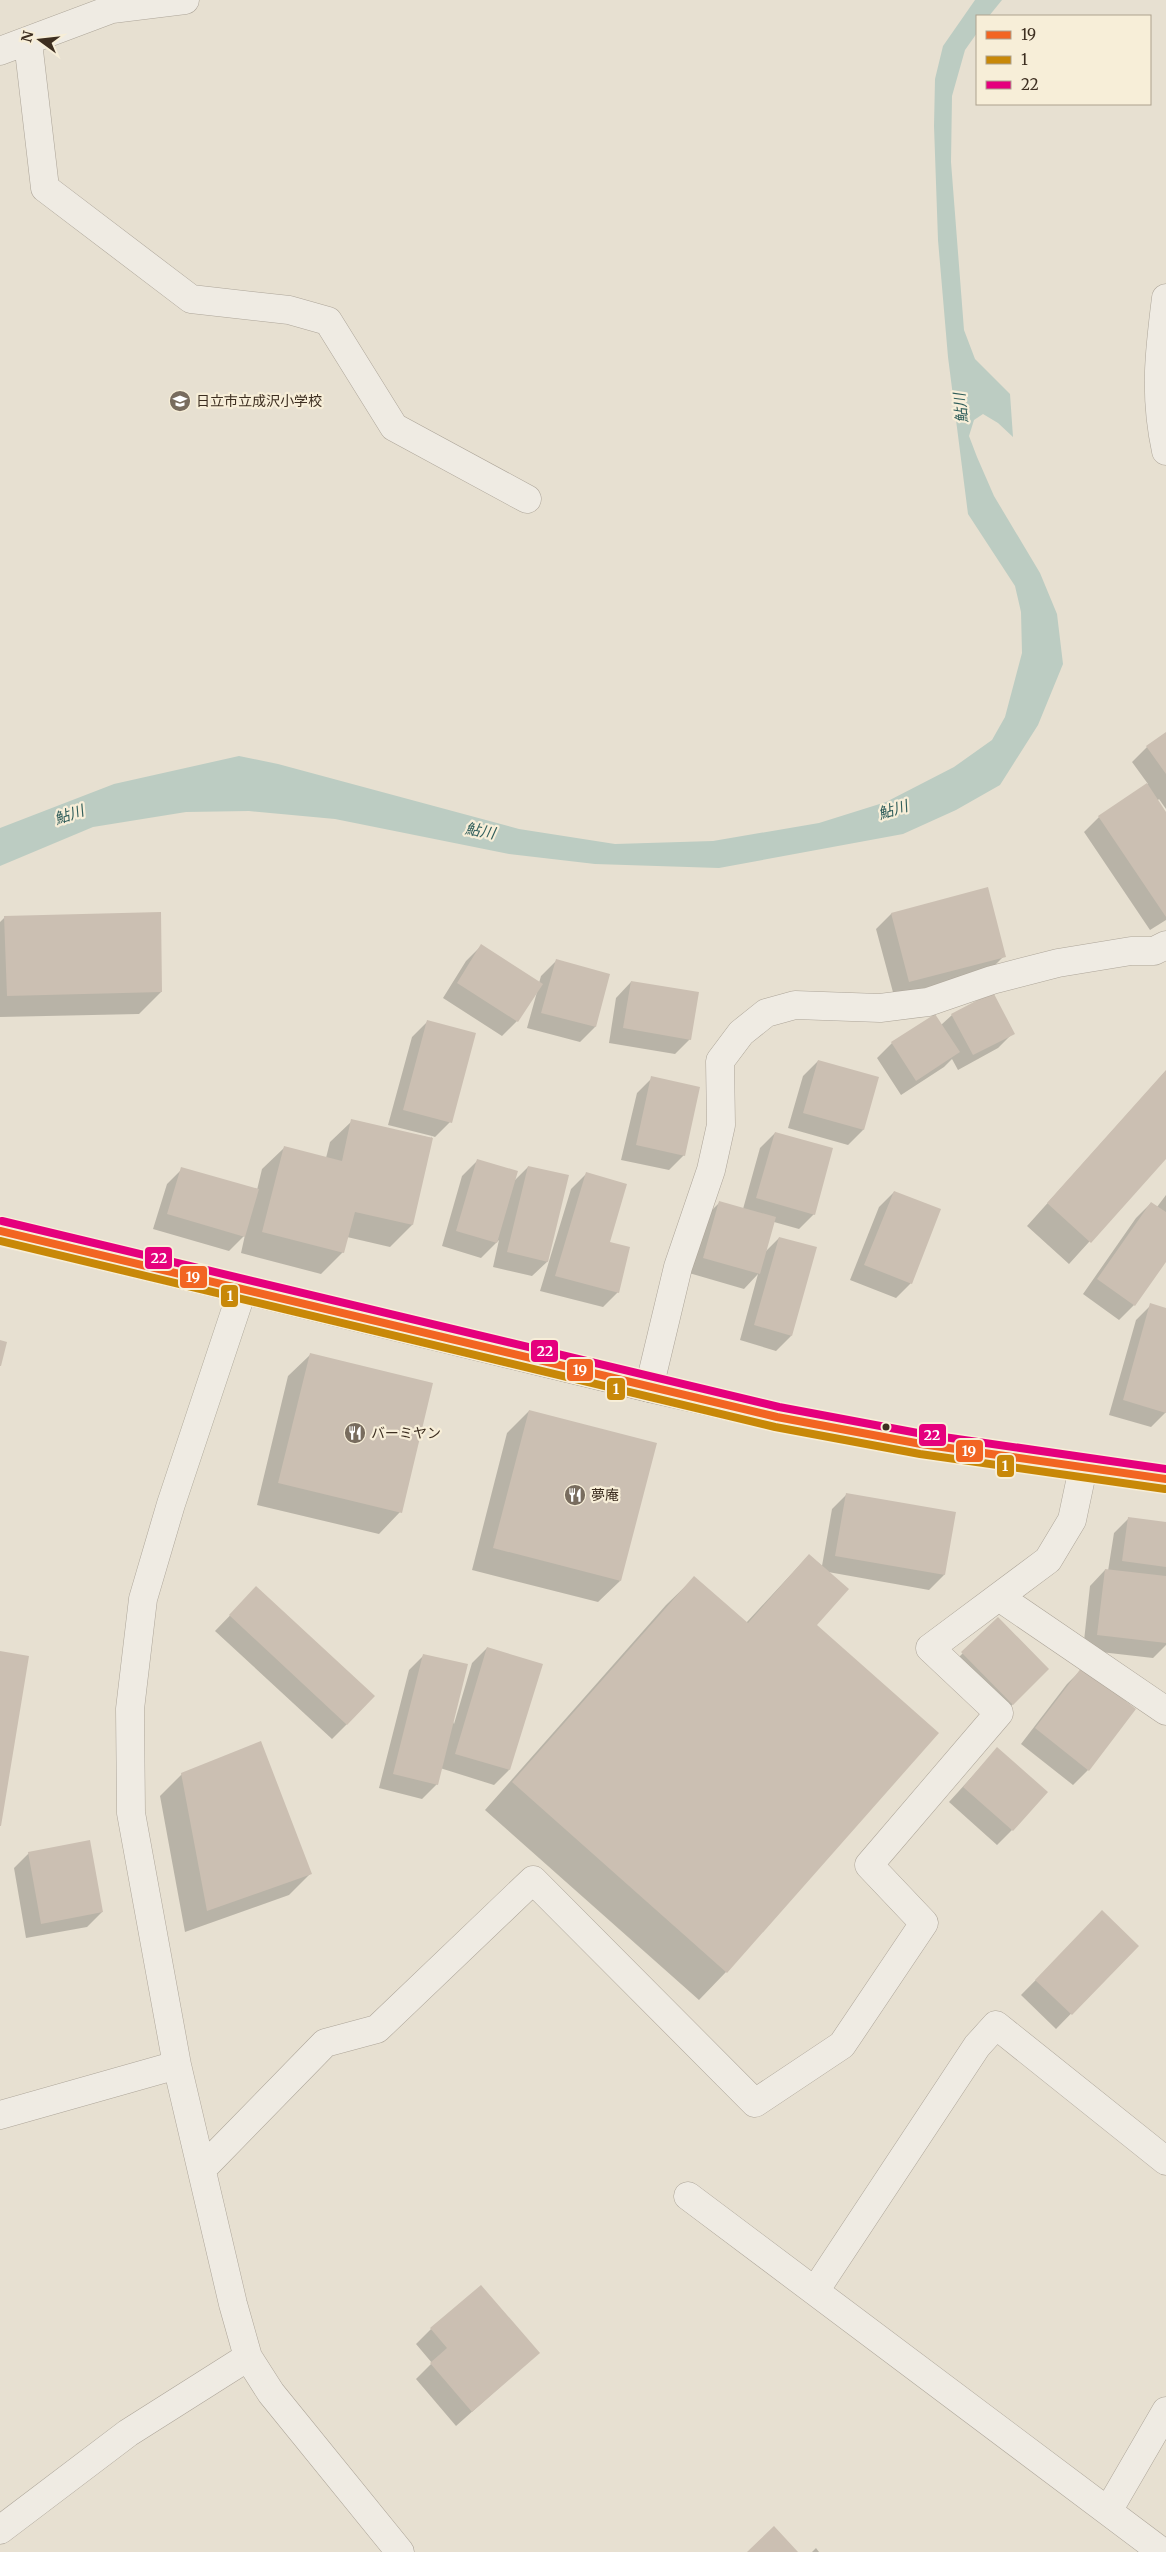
<svg xmlns="http://www.w3.org/2000/svg" width="1166" height="2552" font-family="Merriweather,'Noto Sans JP',serif">
  <style>
    .water { fill: #bcccc2 }
    .shadow { fill: #0003 }
    .building { fill: #cbbfb2 }
    .lines { fill: none; stroke-linecap: round; stroke-linejoin: round }
    .minor-casing { stroke: #ada599; stroke-width: 29 }
    .highway-casing { stroke: #928b80; stroke-width: 29 }
    .minor { stroke: #efebe3; stroke-width: 28 }
    .highway { stroke: #dad1c2; stroke-width: 28 }
    .bus-1-casing { stroke: #f7eed8; stroke-width: 11 }
    .bus-2-casing { stroke: #f7eed8; stroke-width: 11 }
    .bus-3-casing { stroke: #f7eed8; stroke-width: 11 }
    .bus-1 { stroke: #f26522; stroke-width: 8 }
    .bus-2 { stroke: #c88808; stroke-width: 8 }
    .bus-3 { stroke: #e5007d; stroke-width: 8 }
    .bus-dot { fill: #3d2e20; stroke: #f7eed8; stroke-width: 2 }
    .labels { text-anchor: middle; stroke-width: 4.5; stroke-linejoin: round; paint-order: stroke }
    .poi-label { font-size: 14px; fill: #3d2e20; stroke: #f7eed8; text-anchor: start }
    .water-label { font-size: 15px; font-style: italic; fill: #2f5d5a; stroke: #f7eed8 }
    .line-badge { stroke: #f7eed8; stroke-width: 2 }
    .badge-label { font-size: 14px; text-anchor: middle; font-weight: bold; fill: #fff }
  </style>
  <rect width="100%" height="100%" fill="#e7e0d1"/>
  <path class="water" d="M975,0H1002L989,16H977V33L965,50L952,96L951,162L964,330L975,359L1010,394L1013,437L998,423L983,414L974,420L969,436L977,457L994,496L1040,573L1057,614L1063,664L1038,725L1000,785L956,810L903,834L719,868L595,864L509,854L335,819L249,811L186,812L93,827L0,866V828L114,784L239,756L278,764L519,829L615,844L713,841L819,823L886,802L954,767L992,740L1005,717L1022,653L1021,612L1015,586L968,514L948,357L938,240L934,126L935,79L943,46Z"/>
  <path class="shadow" d="M1166,733V809L1159,799L1157,801L1166,814V920L1150,930L1084,832L1099,817L1148,784L1132,762L1147,747Z
    M987,889L1004,956L989,971L894,996L876,929L891,914Z
    M5,917L161,992L139,1014L0,1017V922Z
    M481,946L539,983L541,976L556,961L609,975L595,1027L580,1042L527,1028L537,992L517,1021L502,1036L443,998L466,961Z
    M631,982L690,1039L675,1054L609,1043L616,998Z
    M952,1015L1013,1033L998,1048L958,1070L952,1059L944,1067L901,1095L877,1058L892,1043L941,1025Z
    M427,1022L450,1122L435,1137L432,1136L412,1225L390,1247L347,1237L343,1252L321,1274L241,1253L245,1235L229,1251L153,1229L167,1184L182,1169L257,1190L262,1169L284,1148L326,1158L330,1142L352,1121L431,1138L432,1136L388,1125L412,1037Z
    M818,1061L877,1078L863,1130L848,1145L788,1128L803,1076Z
    M1166,1071V1157L1069,1264L1027,1226Z
    M652,1078L684,1155L669,1170L621,1160L637,1093Z
    M775,1133L814,1214L799,1229L774,1222L765,1252L779,1238L791,1336L776,1351L740,1340L758,1274L744,1289L689,1273L704,1218L719,1203L743,1209L760,1148Z
    M477,1161L514,1181L528,1167L548,1261L532,1276L493,1267L499,1240L481,1258L442,1246L462,1176Z
    M586,1174L609,1243L618,1292L603,1307L540,1291L571,1189Z
    M894,1192L911,1283L896,1298L850,1280L879,1207Z
    M1166,1195V1260L1134,1305L1119,1320L1083,1294L1136,1218L1151,1203L1157,1207Z
    M1151,1305L1166,1309V1412L1151,1427L1109,1415L1136,1320Z
    M310,1355L400,1512L379,1534L257,1505L288,1376Z
    M529,1411L620,1581L598,1602L472,1570L507,1433Z
    M847,1494L954,1513L944,1575L929,1590L828,1572L726,1972L699,2000L485,1810L666,1605L694,1578L746,1623L809,1555L822,1566L832,1509Z
    M1129,1518L1166,1523V1645L1153,1658L1083,1650L1090,1586L1105,1570L1108,1571L1114,1533Z
    M242,1603L347,1724L332,1739L215,1631Z
    M998,1618L1048,1669L998,1719L948,1668Z
    M487,1648L509,1770L494,1785L440,1768L437,1784L422,1799L379,1788L409,1670L424,1655L454,1724L472,1663Z
    M1082,1669L1088,1770L1073,1785L1021,1744L1067,1684Z
    M997,1749L1012,1830L997,1845L949,1802Z
    M182,1774L311,1873L289,1895L185,1932L160,1796Z
    M29,1853L102,1912L87,1927L26,1938L14,1868Z
    M1088,1927L1137,1946L1056,2029L1021,1995Z
    M431,2329L538,2353L456,2426L416,2379L432,2363L416,2344Z
    M816,2548L819,2552H812Z"/>
  <path class="building" d="M1166,732V774L1146,746Z
    M1147,783L1166,812V917L1098,816Z
    M988,887L1006,957L909,982L891,913Z
    M161,912L162,992L7,996L4,916Z
    M481,944L543,984L518,1022L457,983Z
    M556,959L610,974L596,1027L541,1013Z
    M631,981L699,992L691,1040L623,1028Z
    M993,992L1015,1034L973,1055L951,1014Z
    M935,1014L960,1052L916,1081L891,1042Z
    M427,1020L476,1033L452,1123L403,1110Z
    M818,1060L879,1077L864,1130L803,1113Z
    M1166,1070V1159L1091,1243L1047,1203Z
    M651,1076L700,1087L685,1156L636,1145Z
    M351,1119L433,1138L413,1225L355,1212L344,1253L262,1232L284,1146L342,1161Z
    M775,1132L833,1148L815,1215L756,1198Z
    M477,1159L518,1171L497,1243L456,1231Z
    M528,1166L569,1175L548,1262L507,1252Z
    M181,1167L259,1189L245,1237L167,1214Z
    M586,1172L627,1184L610,1242L630,1247L619,1293L555,1276Z
    M894,1191L941,1209L912,1284L864,1265Z
    M719,1201L776,1217L760,1274L703,1258Z
    M1151,1202L1166,1212V1262L1135,1306L1097,1279Z
    M779,1237L817,1247L792,1336L754,1325Z
    M1150,1303L1166,1308V1413L1123,1400Z
    M0,1340L7,1342L1,1366H0Z
    M310,1353L433,1383L402,1513L278,1483Z
    M529,1410L657,1443L621,1581L493,1548Z
    M846,1493L956,1512L945,1575L835,1556Z
    M1128,1517L1166,1522V1567L1122,1561Z
    M809,1554L849,1589L817,1625L939,1733L727,1973L512,1782L694,1576L748,1623Z
    M1105,1569L1166,1576V1643L1097,1635Z
    M256,1586L375,1696L347,1725L229,1615Z
    M998,1617L1049,1669L1013,1705L961,1652Z
    M487,1647L543,1664L510,1770L455,1754Z
    M0,1651L29,1656L1,1826H0Z
    M423,1654L468,1664L438,1785L393,1774Z
    M1082,1667L1136,1709L1089,1771L1035,1728Z
    M261,1741L312,1874L207,1911L181,1773Z
    M997,1747L1048,1792L1013,1831L963,1787Z
    M90,1840L103,1912L41,1924L28,1852Z
    M1102,1910L1139,1946L1072,2015L1035,1980Z
    M481,2285L540,2353L472,2412L430,2363L447,2348L430,2328Z
    M774,2526L798,2552H747Z"/>
  <g class="lines">
    <g class="minor-casing">
      <path id="minor" d="M28,42L45,188L191,299L289,310L328,321L394,427L527,499
        M0,51L112,9L185,0
        M1166,298C1159,353 1154,396 1166,451
        M242,1291L171,1504L143,1599L130,1709L131,1813L177,2065L233,2304L248,2357L271,2393L400,2552
        M649,1388L678,1267L711,1170L721,1125L720,1061L741,1033L766,1013L795,1005L880,1008L928,1002L992,980L1058,963L1131,951H1154L1166,945
        M999,1597L1166,1711
        M0,2115L177,2065
        M202,2169L325,2043L377,2029L533,1880L755,2103L842,2045L924,1923L869,1865L999,1713L930,1648L1048,1560L1072,1520L1083,1468
        M688,2196L1162,2552
        M815,2291L977,2046L996,2025L1166,2161
        M1108,2511L1166,2411
        M0,2530L128,2433L248,2357"/>
    </g>
    <g class="highway-casing">
      <path id="highway" d="M0,1231L649,1388L777,1417L921,1444L1166,1479"/>
    </g>
    <use href="#minor" class="minor"/>
    <use href="#highway" class="highway"/>
    <g class="bus-1-casing">
      <path id="bus-1" d="M0,1231L777,1417L921,1444L1166,1479"/>
    </g>
    <g class="bus-2-casing">
      <path id="bus-2" d="M0,1241L775,1427L920,1454L1165,1489"/>
    </g>
    <g class="bus-3-casing">
      <path id="bus-3" d="M2,1221L779,1407L923,1434L1166,1469"/>
    </g>
    <use href="#bus-1" class="bus-1"/>
    <use href="#bus-2" class="bus-2"/>
    <use href="#bus-3" class="bus-3"/>
  </g>
  <defs>
    <g id="school-disc" transform="scale(1.125)"><circle r="9.5" fill="#786c5e" stroke="#f7eed8"/><path d="M0-5L7-2L0 1L-7-2ZM-4 1L0 2.5L4 1V4Q0 6-4 4Z" fill="#fff"/></g>
    <g id="restaurant-disc" transform="scale(1.125)"><circle r="9.5" fill="#786c5e" stroke="#f7eed8"/><path d="M-5-6h1v4h1v-4h1v4h1v-4h1v5L-1.5 .5V6h-2V.5L-5-1ZM5-6V6H3V1.5H1.5Q1.5-4 5-6Z" fill="#fff"/></g>
  </defs>
  <g fill-rule="evenodd">
    <use href="#school-disc" x="180" y="401"/>
    <use href="#restaurant-disc" x="355" y="1433"/>
    <use href="#restaurant-disc" x="575" y="1495"/>
  </g>
  <circle class="bus-dot" cx="886" cy="1427" r="4.5"/>
  <g class="labels">
    <g class="poi-label">
      <text x="196" y="406">日立市立成沢小学校</text>
      <text x="371" y="1438">バーミヤン</text>
      <text x="591" y="1500">夢庵</text>
    </g>
    <g class="water-label">
      <text transform="translate(961 408) rotate(-96)" y="5">鮎川</text>
      <text transform="translate(893 810) rotate(-17)" y="5">鮎川</text>
      <text transform="translate(69 815) rotate(-19)" y="5">鮎川</text>
      <text transform="translate(480 831) rotate(10)" y="5">鮎川</text>
    </g>
  </g>
  <g class="line-badge">
    <rect x="144" y="1246" width="29" height="24" rx="5" fill="#e5007d"/>
    <rect x="179" y="1265" width="29" height="24" rx="5" fill="#f26522"/>
    <rect x="220" y="1284" width="19" height="24" rx="5" fill="#c88808"/>
    <rect x="530" y="1339" width="29" height="24" rx="5" fill="#e5007d"/>
    <rect x="566" y="1358" width="28" height="24" rx="5" fill="#f26522"/>
    <rect x="606" y="1377" width="20" height="24" rx="5" fill="#c88808"/>
    <rect x="918" y="1423" width="29" height="24" rx="5" fill="#e5007d"/>
    <rect x="955" y="1439" width="29" height="24" rx="5" fill="#f26522"/>
    <rect x="996" y="1454" width="19" height="24" rx="5" fill="#c88808"/>
  </g>
  <g class="badge-label">
    <text x="159" y="1263">22</text>
    <text x="193" y="1282">19</text>
    <text x="230" y="1301">1</text>
    <text x="545" y="1356">22</text>
    <text x="580" y="1375">19</text>
    <text x="616" y="1394">1</text>
    <text x="932" y="1440">22</text>
    <text x="969" y="1456">19</text>
    <text x="1005" y="1471">1</text>
  </g>
  <rect x="976" y="15" width="175" height="90" fill="#f7eed8" stroke="#ada18e"/>
  <rect x="986" y="31" width="25" height="8" fill="#f26522" stroke="#ada18e"/>
  <text x="1021" y="40" font-size="15" fill="#3d2e20">19</text>
  <rect x="986" y="56" width="25" height="8" fill="#c88808" stroke="#ada18e"/>
  <text x="1021" y="65" font-size="15" fill="#3d2e20">1</text>
  <rect x="986" y="81" width="25" height="8" fill="#e5007d" stroke="#ada18e"/>
  <text x="1021" y="90" font-size="15" fill="#3d2e20">22</text>
  <g transform="translate(40 40) rotate(285)" stroke="#f7eed8" stroke-width="4" paint-order="stroke">
  <path d="M0-4L9 19L0 12L-9 19Z" fill="#3d2e20"/>
  <text y="-8" font-size="14" font-weight="bold" text-anchor="middle" fill="#3d2e20">N</text>
  </g>
</svg>
